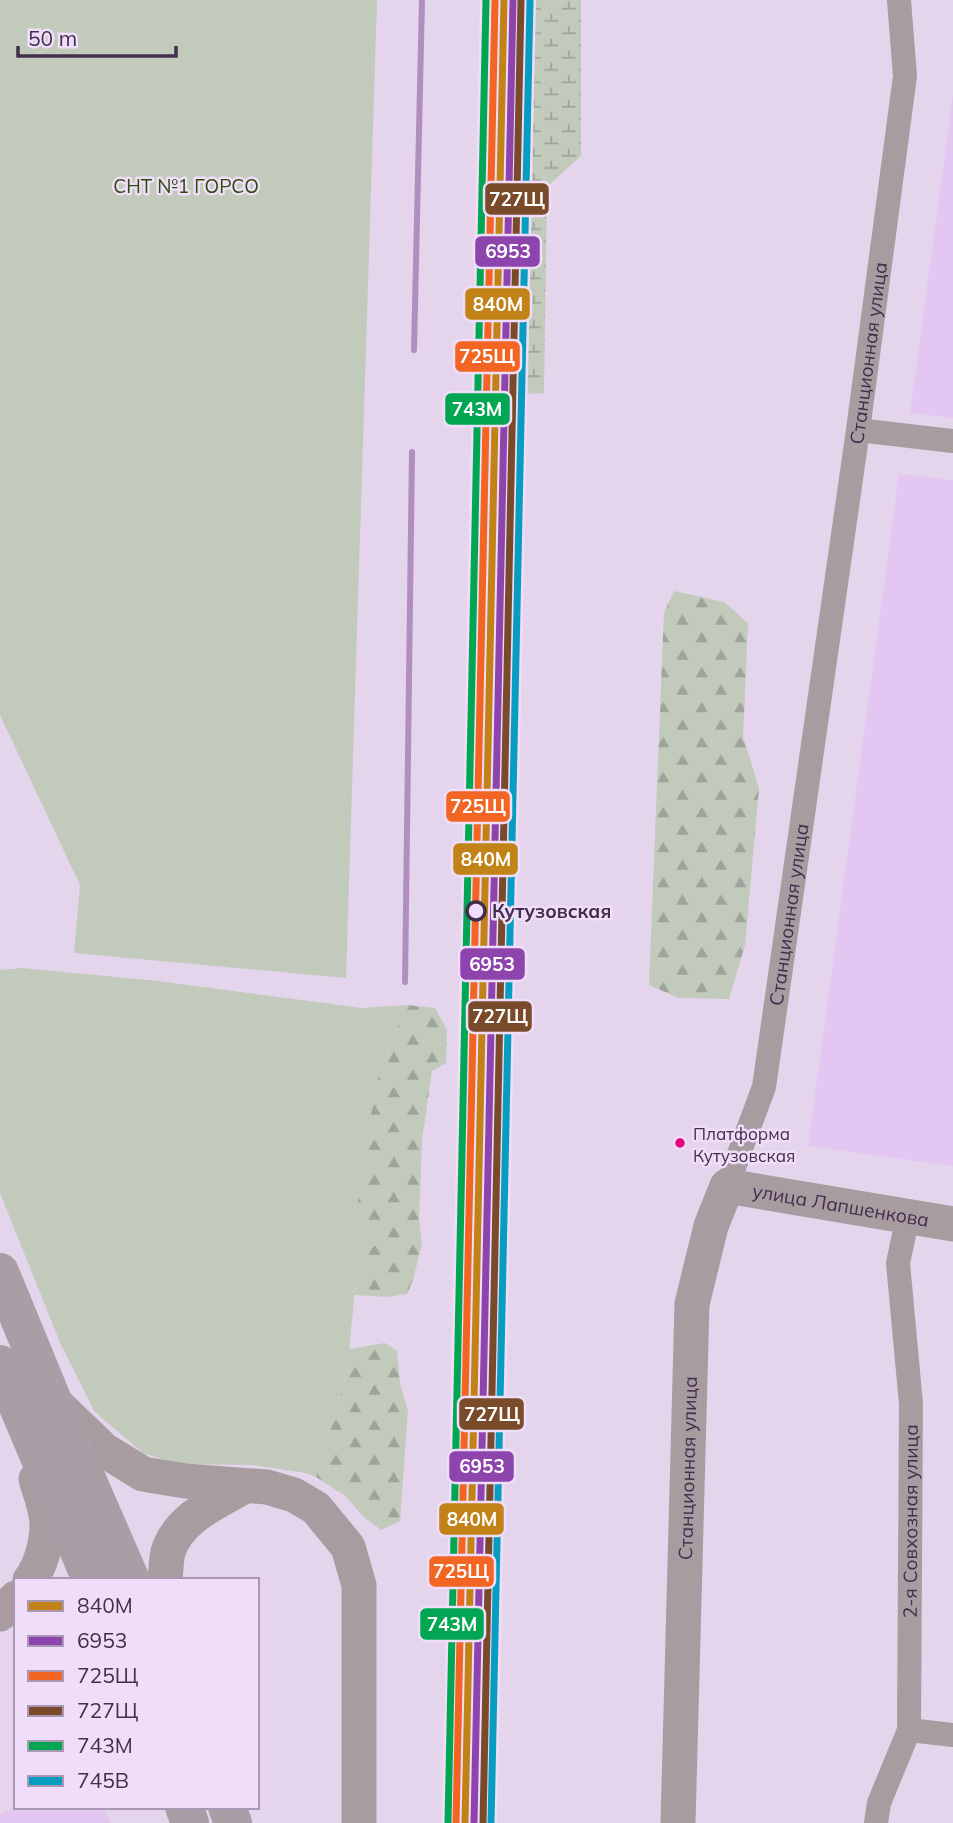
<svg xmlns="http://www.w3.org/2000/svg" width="953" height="1823" font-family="Mulish,sans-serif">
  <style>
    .built { fill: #e4c6f3 }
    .green { fill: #c1cabb }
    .forest { fill: url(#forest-firs) }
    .wetland { fill: url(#wetland-marsh) }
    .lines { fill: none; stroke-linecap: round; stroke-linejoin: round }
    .stream { stroke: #b08fbf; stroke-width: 6 }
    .street { stroke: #a79da0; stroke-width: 24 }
    .secondary { stroke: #a89ca1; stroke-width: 35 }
    .primary { stroke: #aa9ea6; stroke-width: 38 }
    .rail-1-casing { stroke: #f0ddf9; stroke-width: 12 }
    .rail-2-casing { stroke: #f0ddf9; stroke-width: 12 }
    .rail-3-casing { stroke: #f0ddf9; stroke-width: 12 }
    .rail-4-casing { stroke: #f0ddf9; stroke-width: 12 }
    .rail-5-casing { stroke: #f0ddf9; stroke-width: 12 }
    .rail-6-casing { stroke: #f0ddf9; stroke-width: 12 }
    .rail-1 { stroke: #c18217; stroke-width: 7 }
    .rail-2 { stroke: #8e44ad; stroke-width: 7 }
    .rail-3 { stroke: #f26522; stroke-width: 7 }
    .rail-4 { stroke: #7a4b2a; stroke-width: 7 }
    .rail-5 { stroke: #00a651; stroke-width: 7 }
    .rail-6 { stroke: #079dc1; stroke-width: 7 }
    .stop-dot { fill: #f0ddf9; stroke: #422f4c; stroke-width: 3.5 }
    .bus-dot { fill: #e5007d; stroke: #f0ddf9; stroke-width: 2.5 }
    .labels { text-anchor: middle; stroke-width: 5; stroke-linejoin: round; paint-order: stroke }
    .bus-label { font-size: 17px; fill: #422f4c; stroke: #f0ddf9; text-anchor: start }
    .park-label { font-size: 19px; fill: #294e0a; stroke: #f0ddf9 }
    .street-label { font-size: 19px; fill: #422f4c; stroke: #f0ddf9 }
    .stop-label { font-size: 19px; font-weight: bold; fill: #422f4c; stroke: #f0ddf9; text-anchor: start }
    .line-badge { stroke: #f0ddf9; stroke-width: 2.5 }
    .badge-label { font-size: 19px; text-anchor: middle; font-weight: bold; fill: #fff }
  </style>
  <defs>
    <pattern id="forest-firs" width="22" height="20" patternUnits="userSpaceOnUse" patternTransform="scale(1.75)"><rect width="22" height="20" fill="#c1cabb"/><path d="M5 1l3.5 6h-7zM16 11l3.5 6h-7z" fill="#9ea49a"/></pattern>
    <pattern id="wetland-marsh" width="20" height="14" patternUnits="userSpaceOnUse" patternTransform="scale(1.75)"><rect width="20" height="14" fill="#c1cabb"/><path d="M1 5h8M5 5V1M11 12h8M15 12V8" fill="none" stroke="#9ea49a"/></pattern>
  </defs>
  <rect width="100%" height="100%" fill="#e4d5ec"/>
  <path class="built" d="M953,94V418L910,413Z
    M899,474L953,480V1166L808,1146Z
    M19,1807H104L111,1823H0V1814Z"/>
  <path class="green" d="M0,0H377L346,978L74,953L80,885L0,715Z
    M22,968L158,981L362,1008L407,1005L379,1073L377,1243L355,1289L347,1372L316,1477L306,1473L253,1465L177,1464L143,1453L94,1411L61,1345L0,1193V970Z"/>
  <path class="forest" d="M674,591L724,602L748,623L743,737L759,788L745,945L729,999L679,998L649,985L664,613Z
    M407,1005L435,1008L447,1030L446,1063L432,1071L422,1140L419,1220L422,1244L413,1280L407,1294L387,1297L354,1295L367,1254L377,1243L356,1218L363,1159L379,1073Z
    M385,1343L397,1351L400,1384L408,1411L400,1521L381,1530L364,1517L344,1495L316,1477L347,1372L349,1349Z"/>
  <path class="wetland" d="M529,0H581V156L547,187L544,393L522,394Z"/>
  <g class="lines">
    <path class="stream" d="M414,350L422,0
      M405,982L412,452"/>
    <g class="street">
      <path d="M858,430L953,441"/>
      <path id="s1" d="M727,1186L764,1087L858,430L905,76L899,0"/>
      <path d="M909,1730L953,1735"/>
      <path id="s2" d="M876,1823L879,1803L909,1730L911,1404L898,1263L908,1216"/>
    </g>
    <g class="secondary">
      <path d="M56,1404L104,1450L143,1474L185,1481L267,1487L294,1495L316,1508L348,1547L359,1585V1823"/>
      <path d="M30,1580C41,1566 47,1542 47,1525C47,1510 40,1493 36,1479"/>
      <path d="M165,1580C166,1571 166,1561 168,1552C178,1518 217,1502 245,1486"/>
      <path d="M0,1614L16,1598"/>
      <path id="s3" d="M678,1823L692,1304L711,1226L727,1186L953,1224"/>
    </g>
    <path class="primary" d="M0,1272L53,1401L131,1580
      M0,1364L91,1580
      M184,1807L190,1823
      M227,1807L233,1823"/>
    <g class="rail-1-casing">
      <path id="rail-1" d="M465,1823L504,0"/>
    </g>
    <g class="rail-2-casing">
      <path id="rail-2" d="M474,1823L513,0"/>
    </g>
    <g class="rail-3-casing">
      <path id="rail-3" d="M456,1823L495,0"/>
    </g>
    <g class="rail-4-casing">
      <path id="rail-4" d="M483,1823L521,0"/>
    </g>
    <g class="rail-5-casing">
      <path id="rail-5" d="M448,1823L486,0"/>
    </g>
    <g class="rail-6-casing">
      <path id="rail-6" d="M491,1823L530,1"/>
    </g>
    <use href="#rail-1" class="rail-1"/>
    <use href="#rail-2" class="rail-2"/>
    <use href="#rail-3" class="rail-3"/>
    <use href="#rail-4" class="rail-4"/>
    <use href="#rail-5" class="rail-5"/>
    <use href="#rail-6" class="rail-6"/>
  </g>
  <circle class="stop-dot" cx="476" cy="911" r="9"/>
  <circle class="bus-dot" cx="680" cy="1143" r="6"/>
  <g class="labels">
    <g class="bus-label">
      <text x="693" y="1140">Платформа<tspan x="693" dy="22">Кутузовская</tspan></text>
    </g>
    <g class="park-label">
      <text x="186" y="193">СНТ №1 ГОРСО</text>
    </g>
    <g class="street-label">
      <text dy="7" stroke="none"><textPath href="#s1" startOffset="847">Станционная улица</textPath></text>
      <text dy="7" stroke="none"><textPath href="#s1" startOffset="280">Станционная улица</textPath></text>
      <text dy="7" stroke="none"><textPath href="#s3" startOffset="758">улица Лапшенкова</textPath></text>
      <text dy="7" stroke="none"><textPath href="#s3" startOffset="355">Станционная улица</textPath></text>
      <text dy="7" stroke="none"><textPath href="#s2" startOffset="308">2-я Совхозная улица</textPath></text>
    </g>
    <g class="stop-label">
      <text x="492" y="918">Кутузовская</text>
    </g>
  </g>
  <g class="line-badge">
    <rect x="484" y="182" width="66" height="34" rx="7" fill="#7a4b2a"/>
    <rect x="474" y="235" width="67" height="33" rx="7" fill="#8e44ad"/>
    <rect x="464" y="287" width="67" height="34" rx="7" fill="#c18217"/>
    <rect x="454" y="340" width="67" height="33" rx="7" fill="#f26522"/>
    <rect x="444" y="392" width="67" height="34" rx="7" fill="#00a651"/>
    <rect x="445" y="790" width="66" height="33" rx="7" fill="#f26522"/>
    <rect x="452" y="842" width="67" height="34" rx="7" fill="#c18217"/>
    <rect x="459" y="947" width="67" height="34" rx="7" fill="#8e44ad"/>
    <rect x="467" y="1000" width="66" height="33" rx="7" fill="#7a4b2a"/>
    <rect x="458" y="1397" width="67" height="34" rx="7" fill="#7a4b2a"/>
    <rect x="448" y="1450" width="67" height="33" rx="7" fill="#8e44ad"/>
    <rect x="438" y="1502" width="67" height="34" rx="7" fill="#c18217"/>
    <rect x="428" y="1555" width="67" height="33" rx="7" fill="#f26522"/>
    <rect x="419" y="1607" width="66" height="34" rx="7" fill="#00a651"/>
  </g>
  <g class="badge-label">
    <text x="517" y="206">727Щ</text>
    <text x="508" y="258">6953</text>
    <text x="498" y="311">840М</text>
    <text x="487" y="363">725Щ</text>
    <text x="477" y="416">743М</text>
    <text x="478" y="813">725Щ</text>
    <text x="486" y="866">840М</text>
    <text x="492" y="971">6953</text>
    <text x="500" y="1023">727Щ</text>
    <text x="492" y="1421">727Щ</text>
    <text x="482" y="1473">6953</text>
    <text x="472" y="1526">840М</text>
    <text x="461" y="1578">725Щ</text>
    <text x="452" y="1631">743М</text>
  </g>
  <rect x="14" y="1578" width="245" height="231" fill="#f0ddf9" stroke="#aa97b4" stroke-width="2"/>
  <rect x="28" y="1601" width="35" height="10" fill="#c18217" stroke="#aa97b4" stroke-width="2"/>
  <text x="77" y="1613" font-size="21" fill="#422f4c">840М</text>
  <rect x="28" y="1636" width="35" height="10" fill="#8e44ad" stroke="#aa97b4" stroke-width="2"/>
  <text x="77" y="1648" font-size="21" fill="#422f4c">6953</text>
  <rect x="28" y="1671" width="35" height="10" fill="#f26522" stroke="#aa97b4" stroke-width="2"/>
  <text x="77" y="1683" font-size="21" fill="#422f4c">725Щ</text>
  <rect x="28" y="1706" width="35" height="10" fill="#7a4b2a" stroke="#aa97b4" stroke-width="2"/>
  <text x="77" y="1718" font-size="21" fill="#422f4c">727Щ</text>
  <rect x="28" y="1741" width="35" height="10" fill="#00a651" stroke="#aa97b4" stroke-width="2"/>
  <text x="77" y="1753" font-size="21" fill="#422f4c">743М</text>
  <rect x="28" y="1776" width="35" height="10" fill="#079dc1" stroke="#aa97b4" stroke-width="2"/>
  <text x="77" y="1788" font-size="21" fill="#422f4c">745В</text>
  <path d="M18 46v10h158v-10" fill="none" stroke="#422f4c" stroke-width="3.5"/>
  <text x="28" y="46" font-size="21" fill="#422f4c" stroke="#f0ddf9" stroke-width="5" paint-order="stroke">50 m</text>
</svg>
